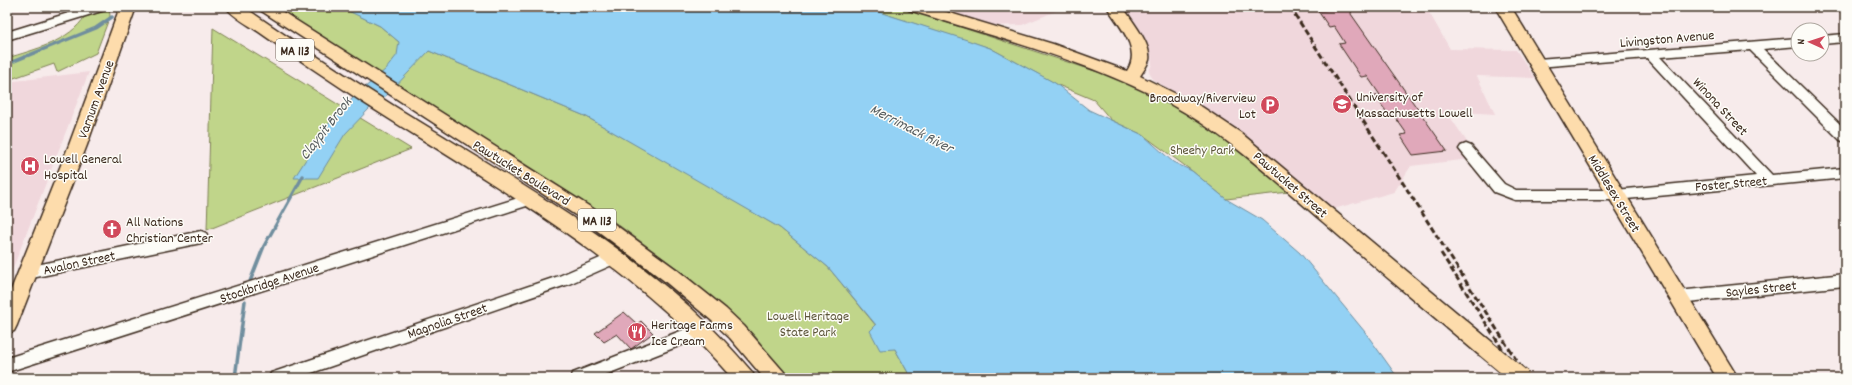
<svg xmlns="http://www.w3.org/2000/svg" width="1852" height="385" font-family="Dekko,sans-serif">
  <style>
    .built { fill: #f0d7dc }
    .green { fill: #c0d58a; stroke: #7e8054 }
    .water { fill: #93d1f4; stroke: #708e9e }
    .lines { fill: none; stroke-linecap: round; stroke-linejoin: round }
    .stream { stroke: #708e9e; stroke-width: 3.5 }
    .building { fill: #e0a8ba; stroke: #3b2a1e }
    .minor-casing { stroke: #3b2a1e; stroke-width: 3 }
    .major-casing { stroke: #3b2a1e; stroke-width: 3 }
    .minor { fill: #fdfcf7; fill-rule: evenodd }
    .major { fill: #fddcac; fill-rule: evenodd }
    .rail { stroke: #3b2a1e; stroke-width: 3; stroke-dasharray: 6 3; stroke-linecap: butt }
    .major-bridge-casing { stroke: #3b2a1e; stroke-width: 20; stroke-linecap: butt }
    .major-bridge { stroke: #fddcac; stroke-width: 18 }
    .labels { text-anchor: middle; stroke-width: 3; stroke-linejoin: round; paint-order: stroke }
    .shield { fill: #fdfcf7; stroke: #75695f; stroke-width: 1 }
    .shield-label { font-size: 13px; font-weight: bold; fill: #3b2a1e }
    .street-label { font-size: 14px; fill: #3b2a1e; stroke: #fdfcf7 }
    .poi-label { font-size: 14px; fill: #3b2a1e; stroke: #fdfcf7; text-anchor: start }
    .park-label { font-size: 14px; fill: #5c5539; stroke: #fdfcf7 }
    .water-label { font-size: 15px; font-style: italic; fill: #555c5e; stroke: #fdfcf7 }
  </style>
  <rect width="100%" height="100%" fill="#f7ebeb"/>
  <filter id="ink" filterUnits="userSpaceOnUse"><feTurbulence type="fractalNoise" baseFrequency=".025" numOctaves="2"/><feDisplacementMap in="SourceGraphic" scale="8" xChannelSelector="R" yChannelSelector="G"/><feConvolveMatrix kernelMatrix="1 2 1 2 8 2 1 2 1" color-interpolation-filters="sRGB"/></filter>
  <g filter="url(#ink)">
    <path class="built" d="M927,7H1066L1022,25L989,26Z
      M1123,7H1426L1450,49L1516,50L1535,78L1477,76L1495,114L1446,111L1478,158L1411,166L1394,192L1330,210L1248,140L1184,98L1153,80L1149,71L1152,64L1151,54Z
      M89,72L20,250L7,283V82Z"/>
    <path class="green" d="M273,7H341L380,26L399,42L429,51L585,116L693,177L780,228L828,267L895,349L911,378H786L755,336L682,272L609,218Z
      M863,7H899L1101,73L1149,92L1180,108L1218,132L1262,167L1289,192L1226,199L1192,171L1143,135L1111,120L1094,100L1058,85L990,48Z
      M109,8L110,16L96,53L57,72L54,64L11,79H7V58C34,50 70,41 85,16Z
      M213,28L411,149L207,230Z"/>
    <path class="water" d="M340,7H863L964,39L990,48L1055,83L1089,110L1143,135L1173,162L1192,171L1226,199L1262,220L1300,253L1365,332L1398,378H911L895,349L880,350L870,331L876,325L828,267L780,228L585,116L429,51L388,94L369,109L345,134L318,178H294L330,122L355,96L386,69L397,55L399,42L380,26Z"/>
    <g class="lines">
      <path class="stream" d="M7,64L96,28L112,17
        M249,284L264,246L303,176
        M235,378L245,301"/>
    </g>
    <path class="building" d="M1324,7H1352L1351,14L1447,151L1413,155L1400,135L1407,134L1393,114H1388L1375,96L1380,95L1367,76L1361,77L1339,44L1345,43L1334,26L1329,27L1318,11L1326,10Z
      M624,312L637,324L641,321L653,333L631,349L617,334L604,342L595,333Z"/>
    <g class="lines">
      <g class="minor-casing">
        <path id="minor" d="M88,7H107L105,10L7,40V32Z
          M1845,34V42L1822,44V36Z
          M1798,38V46L1763,49L1845,129V142L1840,140L1750,50L1660,57L1772,175L1845,168V178L1616,200H1515L1494,192L1459,149L1461,146L1466,144L1471,146L1504,184L1516,190H1616L1756,176L1647,58L1538,67L1534,66L1532,63L1534,60L1538,59Z
          M531,194L536,195L538,199L536,203L7,372V358Z
          M201,231L206,233L208,237L206,241L201,243L27,279L22,277L20,273L22,269L27,267Z
          M614,252L619,254L621,258L619,262L569,284L297,378H269L271,373L559,276Z
          M1845,274V286L1678,303L1673,301L1670,297L1673,293L1678,291Z
          M701,323L707,325L709,330L707,335L597,378H571L573,373Z"/>
      </g>
      <g class="major-casing">
        <path id="major" d="M120,7H136L87,145L17,325L14,331L7,333V300L69,145Z
          M226,7H244C309,52 375,95 443,136C528,188 616,241 691,308C713,328 733,350 752,372L755,378H732C628,259 492,185 361,101C327,78 293,56 259,32C249,25 233,17 226,7Z
          M257,7H275L595,210L676,269L726,309L744,326L784,372L787,378H764L730,338L712,321L662,279L583,220L260,10Z
          M906,7H930L1053,44L1127,71C1142,49 1119,26 1107,7H1123C1131,20 1152,44 1149,60C1147,66 1143,71 1140,76L1202,107L1241,133L1492,342L1495,348L1492,354L1485,357L1478,354C1426,310 1374,267 1323,222C1274,180 1227,135 1170,104C1088,60 997,38 909,10Z
          M1495,7H1511L1738,378H1717Z"/>
      </g>
      <use href="#minor" class="minor"/>
      <use href="#major" class="major"/>
      <path class="rail" d="M1290,7L1528,378
        M1441,253L1521,378"/>
      <g class="major-bridge-casing">
        <path id="major-bridge" d="M1485,348L1521,378"/>
      </g>
      <use href="#major-bridge" class="major-bridge"/>
    </g>
  </g>
  <defs>
    <g id="university-disc" transform="scale(1)"><circle r="9.5" fill="#d1495b" stroke="#fdfcf7"/><path d="M0-5L7-2L0 1L-7-2ZM-4 1L0 2.5L4 1V4Q0 6-4 4Z" fill="#fff"/></g>
    <g id="parking-disc" transform="scale(1)"><circle r="9.5" fill="#d1495b" stroke="#fdfcf7"/><path d="M-3.5-5.5H1a3.5 3.5 0 0 1 0 7H-1V5.5H-3.5ZM-1-3.4V-.6H.8a1.4 1.4 0 0 0 0-2.8Z" fill="#fff"/></g>
    <g id="hospital-disc" transform="scale(1)"><circle r="9.5" fill="#d1495b" stroke="#fdfcf7"/><path d="M-5-5h3v3.5h4V-5h3V5h-3V1.5h-4V5h-3Z" fill="#fff"/></g>
    <g id="church-disc" transform="scale(1)"><circle r="9.5" fill="#d1495b" stroke="#fdfcf7"/><path d="M-1.2-6h2.4v3.5h3.3v2.4h-3.3V6h-2.4V-.1h-3.3v-2.4h3.3Z" fill="#fff"/></g>
    <g id="restaurant-disc" transform="scale(1)"><circle r="9.5" fill="#d1495b" stroke="#fdfcf7"/><path d="M-5-6h1v4h1v-4h1v4h1v-4h1v5L-1.5 .5V6h-2V.5L-5-1ZM5-6V6H3V1.5H1.5Q1.5-4 5-6Z" fill="#fff"/></g>
  </defs>
  <g fill-rule="evenodd">
    <use href="#university-disc" x="1342" y="104"/>
    <use href="#parking-disc" x="1270" y="105"/>
    <use href="#hospital-disc" x="30" y="166"/>
    <use href="#church-disc" x="112" y="229"/>
    <use href="#restaurant-disc" x="637" y="332"/>
  </g>
  <g class="labels">
    <g class="shield">
      <rect x="276" y="39" width="38" height="22" rx="3"/>
      <rect x="578" y="209" width="38" height="22" rx="3"/>
    </g>
    <g class="shield-label">
      <text x="295" y="55">MA 113</text>
      <text x="597" y="225">MA 113</text>
    </g>
    <g class="street-label">
      <text transform="translate(1667 38) rotate(-5)" y="5">Livingston Avenue</text>
      <text transform="translate(95 99) rotate(-70)" y="5">Varnum Avenue</text>
      <text transform="translate(1721 106) rotate(47)" y="5">Winona Street</text>
      <text transform="translate(522 172) rotate(32)" y="5">Pawtucket Boulevard</text>
      <text transform="translate(1731 183) rotate(-5)" y="5">Foster Street</text>
      <text transform="translate(1291 184) rotate(41)" y="5">Pawtucket Street</text>
      <text transform="translate(1615 193) rotate(59)" y="5">Middlesex Street</text>
      <text transform="translate(79 262) rotate(-12)" y="5">Avalon Street</text>
      <text transform="translate(269 282) rotate(-18)" y="5">Stockbridge Avenue</text>
      <text transform="translate(1761 288) rotate(-6)" y="5">Sayles Street</text>
      <text transform="translate(447 320) rotate(-19)" y="5">Magnolia Street</text>
    </g>
    <g class="poi-label">
      <text x="1356" y="101">University of<tspan x="1356" dy="16">Massachusetts Lowell</tspan></text>
      <text x="1256" y="102" text-anchor="end">Broadway/Riverview<tspan x="1256" dy="16">Lot</tspan></text>
      <text x="44" y="163">Lowell General<tspan x="44" dy="16">Hospital</tspan></text>
      <text x="126" y="226">All Nations<tspan x="126" dy="16">Christian Center</tspan></text>
      <text x="651" y="329">Heritage Farms<tspan x="651" dy="16">Ice Cream</tspan></text>
    </g>
    <g class="park-label">
      <text x="1202" y="154">Sheehy Park</text>
      <text x="808" y="320">Lowell Heritage<tspan x="808" dy="16">State Park</tspan></text>
    </g>
    <g class="water-label">
      <text transform="translate(325 128) rotate(-52)" y="5">Claypit Brook</text>
      <text transform="translate(912 128) rotate(27)" y="5">Merrimack River</text>
    </g>
  </g>
  <rect width="1852" height="385" fill="none" stroke="#fdfcf7" stroke-width="24"/>
  <rect x="12" y="12" width="1828" height="361" fill="none" stroke="#3b2a1e" stroke-width="1.5" filter="url(#ink)"/>
  <g transform="translate(1810 42) rotate(273)"><circle r="19" fill="#fdfcf7" stroke="#afa8a0"/>
  <path d="M0-3L7 15L0 10L-7 15Z" fill="#d1495b"/>
  <text y="-6" font-size="11" font-weight="bold" text-anchor="middle" fill="#3b2a1e">N</text>
  </g>
</svg>
